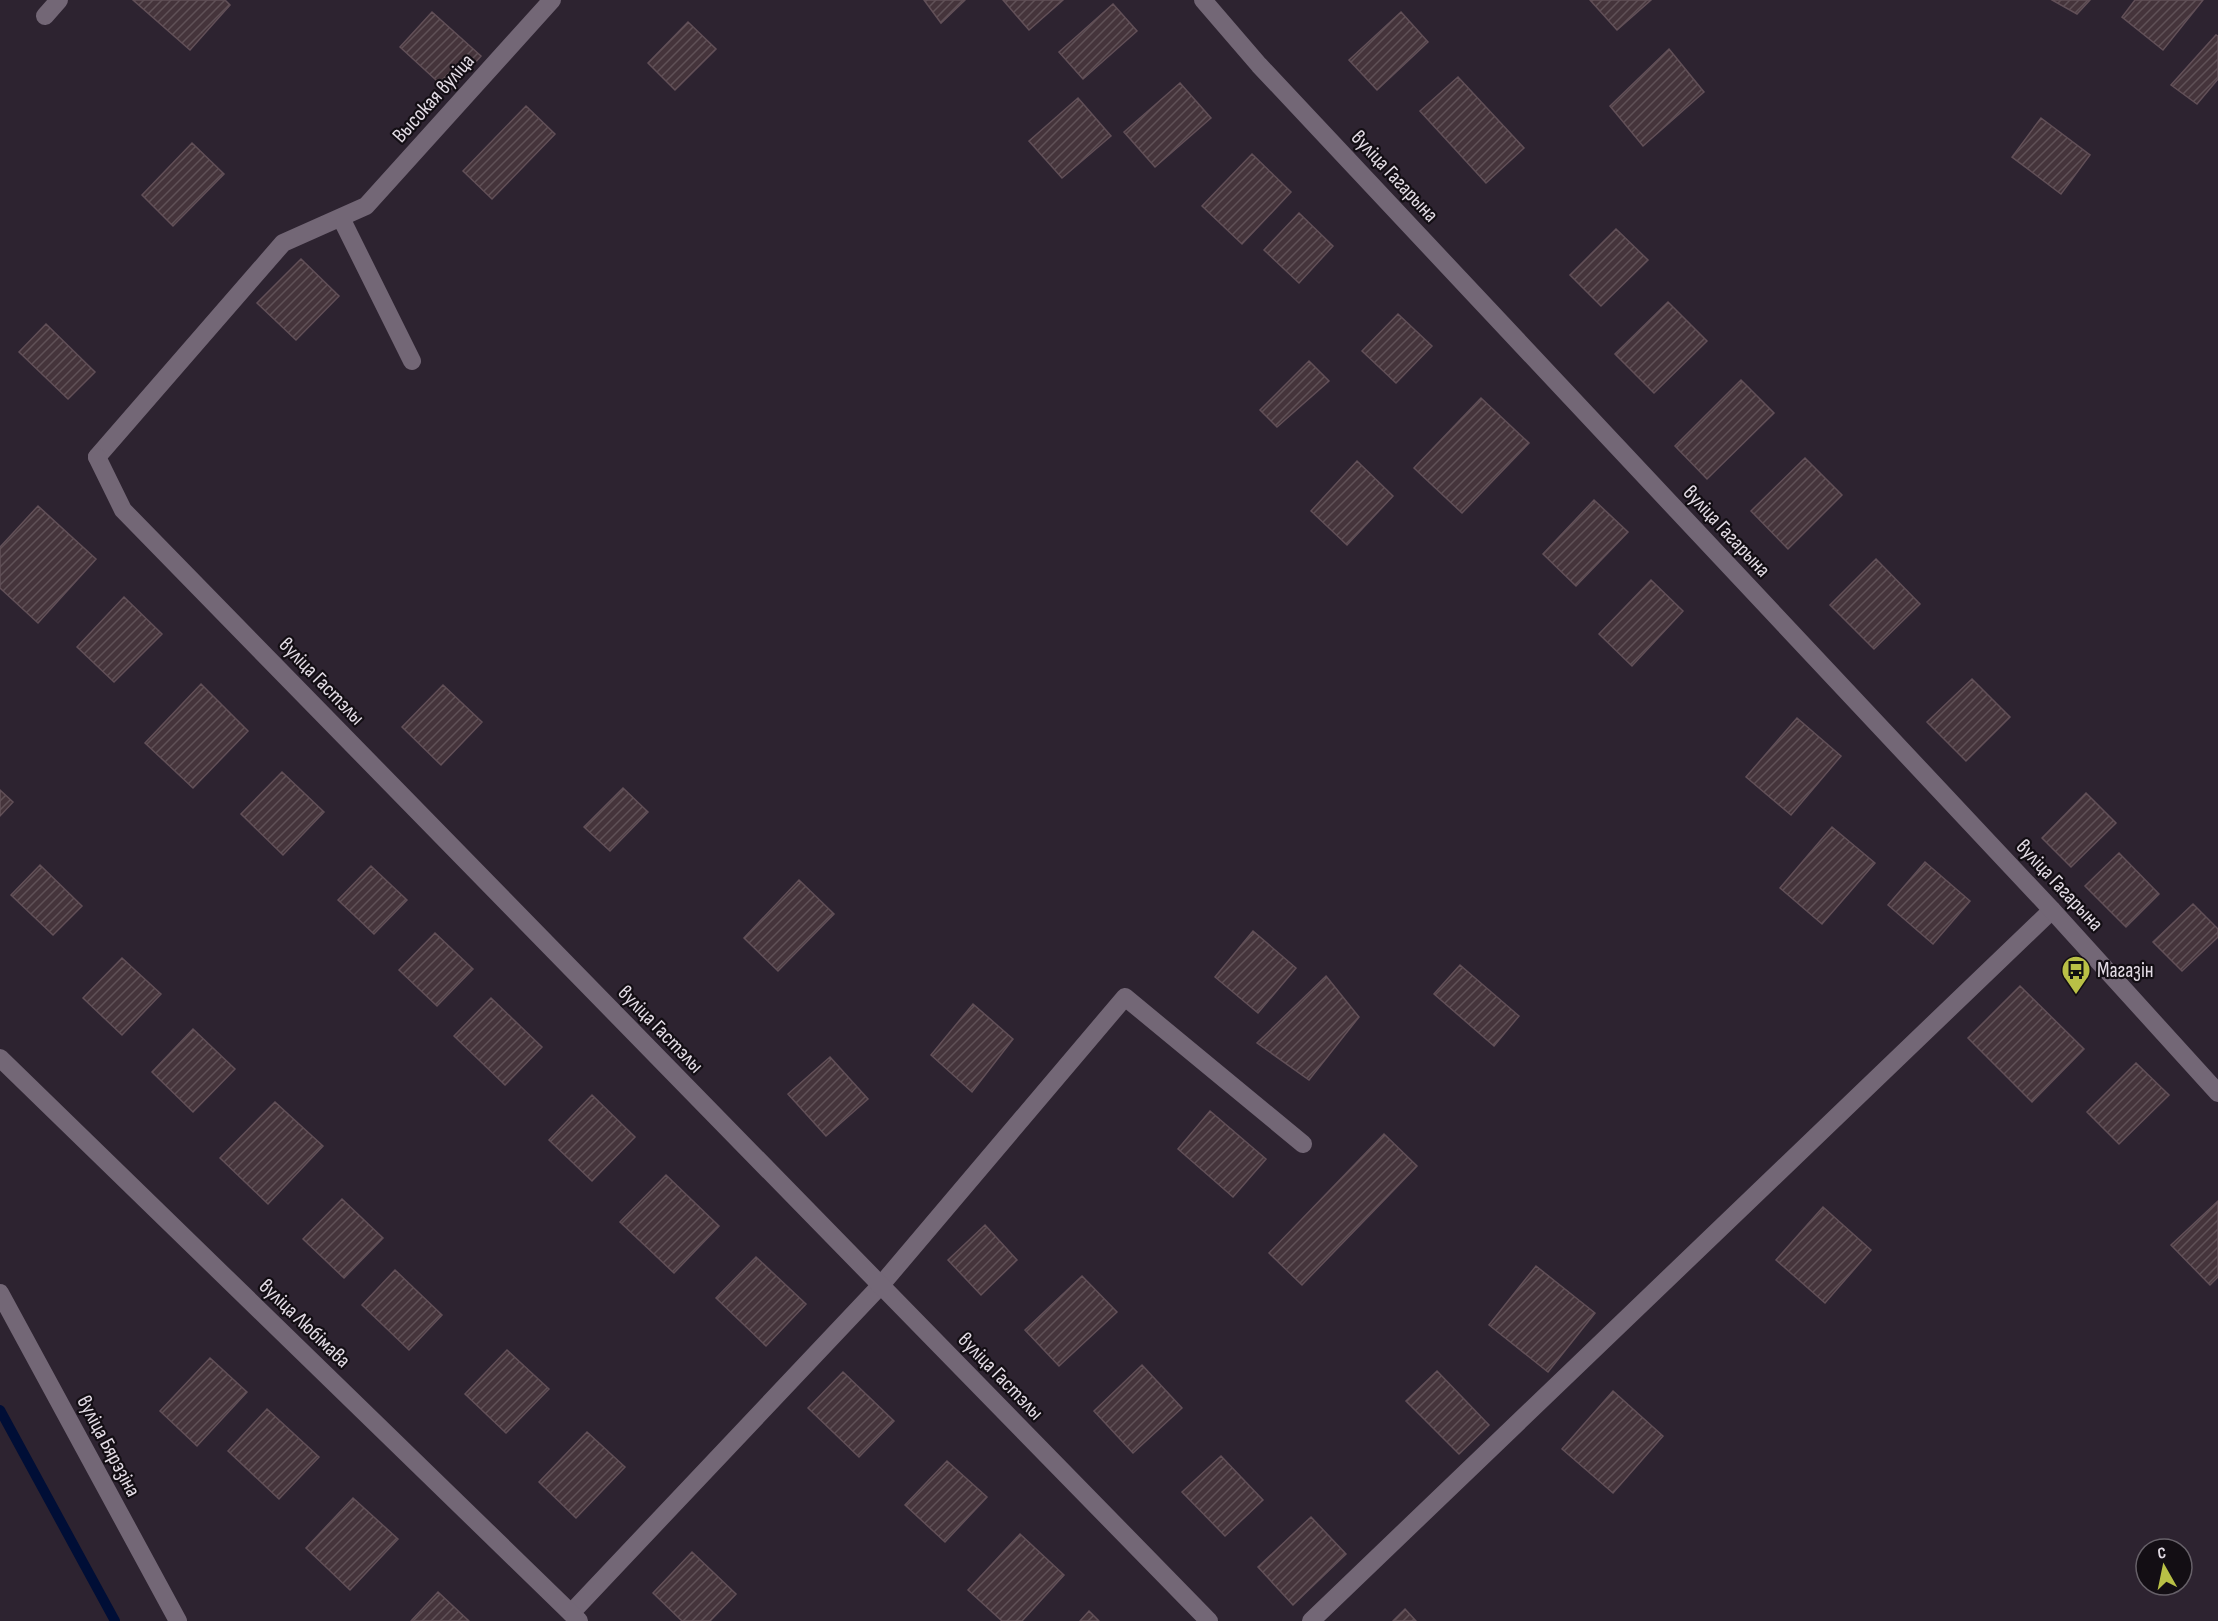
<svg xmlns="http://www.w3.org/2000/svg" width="2218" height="1621" font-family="'Sofia Sans Condensed',sans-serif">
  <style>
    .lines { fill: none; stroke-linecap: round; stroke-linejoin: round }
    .stream { stroke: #000e36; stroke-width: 10 }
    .building { fill: url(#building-hatch); stroke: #625058; stroke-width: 1.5 }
    .service { stroke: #736776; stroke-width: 18 }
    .minor { stroke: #736776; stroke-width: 18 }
    .tertiary { stroke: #736776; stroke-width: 18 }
    .labels { text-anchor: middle; stroke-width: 4.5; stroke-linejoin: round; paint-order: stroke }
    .street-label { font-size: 21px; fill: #e3dce5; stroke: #130e14 }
    .poi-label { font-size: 21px; fill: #e3dce5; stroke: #130e14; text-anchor: start }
  </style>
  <defs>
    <pattern id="building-hatch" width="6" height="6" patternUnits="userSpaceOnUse" patternTransform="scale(1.5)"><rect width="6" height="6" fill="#45343b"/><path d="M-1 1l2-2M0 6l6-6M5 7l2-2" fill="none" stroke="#605157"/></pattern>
  </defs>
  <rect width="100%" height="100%" fill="#2d2330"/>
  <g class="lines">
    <path class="stream" d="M0,1410L115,1621"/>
  </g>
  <path class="building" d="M133,0H225L230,5L190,50Z
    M924,0H965L941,23Z
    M1003,0H1063L1029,30Z
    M1590,0H1651L1617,30Z
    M2052,0H2090L2077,14Z
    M2135,0H2203L2163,50L2122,17Z
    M1113,4L1137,31L1083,79L1059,52Z
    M432,12L481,56L449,92L400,47Z
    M1401,12L1428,42L1377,90L1349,60Z
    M688,22L716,49L675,90L648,63Z
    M2216,35L2218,36V79L2197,104L2171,85Z
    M1669,49L1704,92L1643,146L1610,106Z
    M1458,77L1524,148L1486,183L1420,111Z
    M1180,83L1211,118L1155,167L1124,132Z
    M1078,98L1111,136L1062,178L1029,141Z
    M526,106L555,134L492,199L463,171Z
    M2041,118L2090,155L2061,194L2012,157Z
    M192,143L224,174L173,226L142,195Z
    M1252,154L1291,192L1242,244L1202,206Z
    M1299,213L1333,246L1299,283L1264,250Z
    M1616,229L1648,260L1601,306L1570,275Z
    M301,259L339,296L296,340L257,303Z
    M1668,302L1707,341L1654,393L1615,354Z
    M1398,314L1432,346L1396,383L1362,351Z
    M46,324L95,372L68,399L19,352Z
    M1309,361L1329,381L1277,427L1260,410Z
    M1741,380L1774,413L1707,479L1675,446Z
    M1481,398L1529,443L1462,513L1414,468Z
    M1805,458L1842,495L1788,549L1751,511Z
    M1357,461L1393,496L1347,545L1311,511Z
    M1594,500L1628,532L1576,586L1543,554Z
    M38,506L96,559L38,623L0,588V547Z
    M1876,559L1920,604L1874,649L1830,605Z
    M1651,580L1683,611L1632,666L1599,634Z
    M124,597L162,634L114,682L77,647Z
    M1972,679L2010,717L1966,761L1927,722Z
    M201,684L248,731L193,788L145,743Z
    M443,685L482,722L441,765L402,727Z
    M1797,718L1841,756L1791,815L1746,777Z
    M282,772L324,812L283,855L241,814Z
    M623,788L648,812L610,851L584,827Z
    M0,790L13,802L0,816Z
    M2086,793L2116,823L2071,867L2042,838Z
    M1832,827L1875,863L1822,924L1780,888Z
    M2119,853L2159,894L2126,927L2085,886Z
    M1925,862L1970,901L1933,944L1888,905Z
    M40,865L82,906L53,935L11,895Z
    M371,866L407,900L374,934L338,900Z
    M799,880L834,914L778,971L744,938Z
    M2193,904L2218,929V937L2182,971L2153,942Z
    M1253,931L1296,968L1258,1013L1215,977Z
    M435,933L473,969L437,1006L399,970Z
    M122,958L161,994L122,1035L83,998Z
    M1460,965L1519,1016L1494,1046L1434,994Z
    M1326,976L1359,1017L1309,1080L1257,1043Z
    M2020,986L2084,1049L2032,1102L1968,1038Z
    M491,998L542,1047L505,1085L454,1036Z
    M973,1004L1013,1039L972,1092L931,1055Z
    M193,1029L235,1069L193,1112L152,1072Z
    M830,1057L868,1099L826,1136L788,1094Z
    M2136,1063L2169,1095L2119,1144L2087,1112Z
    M592,1095L635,1137L592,1181L549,1140Z
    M275,1102L323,1146L268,1204L220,1158Z
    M1210,1111L1266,1159L1233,1197L1178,1149Z
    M1384,1134L1417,1166L1302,1285L1269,1253Z
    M666,1175L719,1226L674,1273L620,1222Z
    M342,1199L383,1238L344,1278L303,1239Z
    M2218,1201V1277L2210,1285L2171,1245Z
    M1823,1207L1871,1250L1825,1303L1776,1260Z
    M985,1225L1017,1260L981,1295L948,1260Z
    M756,1257L806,1304L766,1346L716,1298Z
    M1536,1266L1595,1313L1548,1372L1489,1325Z
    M395,1270L442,1315L409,1350L362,1305Z
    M1082,1276L1117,1312L1059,1366L1025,1330Z
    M507,1350L549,1389L506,1433L465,1394Z
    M210,1358L247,1392L197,1446L160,1411Z
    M1142,1365L1182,1408L1133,1453L1094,1411Z
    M1437,1371L1489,1425L1459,1454L1406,1401Z
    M843,1372L894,1421L859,1457L808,1408Z
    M1613,1391L1663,1436L1613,1493L1562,1449Z
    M267,1409L319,1457L279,1499L228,1451Z
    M587,1432L625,1467L576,1518L539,1482Z
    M1221,1456L1263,1500L1225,1536L1182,1492Z
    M947,1461L987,1497L945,1542L905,1505Z
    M353,1498L398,1539L350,1590L306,1548Z
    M1311,1517L1346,1554L1293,1605L1258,1567Z
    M1020,1534L1064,1575L1022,1621H1002L968,1590Z
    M692,1552L736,1594L710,1621H682L653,1593Z
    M438,1592L469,1621H411Z
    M1405,1609L1416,1621H1393Z
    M1089,1611L1099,1621H1080Z"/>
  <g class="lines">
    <path class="service" d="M45,16L59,0
      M341,218L412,361
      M97,457L283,243L366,206L552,0
      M571,1613L881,1285L1125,997L1303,1144
      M1311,1621L2052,910"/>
    <path class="minor" d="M97,457L123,510L1209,1621
      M0,1058L579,1621
      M0,1293L178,1621"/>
    <path class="tertiary" d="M1203,0L1259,65L2052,910L2218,1093"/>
  </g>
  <defs>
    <g id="bus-pin" transform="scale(1.5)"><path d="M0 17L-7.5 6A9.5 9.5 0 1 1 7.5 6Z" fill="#b9c046" stroke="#130e14"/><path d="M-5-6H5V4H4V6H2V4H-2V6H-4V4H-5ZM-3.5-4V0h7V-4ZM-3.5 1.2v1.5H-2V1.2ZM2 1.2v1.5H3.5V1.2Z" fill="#111"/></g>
  </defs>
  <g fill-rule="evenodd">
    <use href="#bus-pin" x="2076" y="970"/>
  </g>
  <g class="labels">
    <g class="street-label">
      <text transform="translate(433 98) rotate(-48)" y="7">Высокая вуліца</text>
      <text transform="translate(1395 176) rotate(47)" y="7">вуліца Гагарына</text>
      <text transform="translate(1727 531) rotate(47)" y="7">вуліца Гагарына</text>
      <text transform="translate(322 681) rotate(46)" y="7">вуліца Гастэлы</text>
      <text transform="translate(2060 885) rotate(47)" y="7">вуліца Гагарына</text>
      <text transform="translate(661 1029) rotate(46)" y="7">вуліца Гастэлы</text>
      <text transform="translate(305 1323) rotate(44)" y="7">вуліца Любімава</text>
      <text transform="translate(1001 1376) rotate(46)" y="7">вуліца Гастэлы</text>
      <text transform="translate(109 1446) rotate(62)" y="7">вуліца Бярэзіна</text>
    </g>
    <g class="poi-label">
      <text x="2097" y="977">Магазін</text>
    </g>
  </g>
  <g transform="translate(2164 1567) rotate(351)"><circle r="28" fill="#130e14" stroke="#666068" stroke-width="1.5"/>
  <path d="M0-4.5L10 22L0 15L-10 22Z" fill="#b9c046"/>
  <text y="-9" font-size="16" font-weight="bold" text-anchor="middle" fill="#e3dce5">С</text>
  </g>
</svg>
